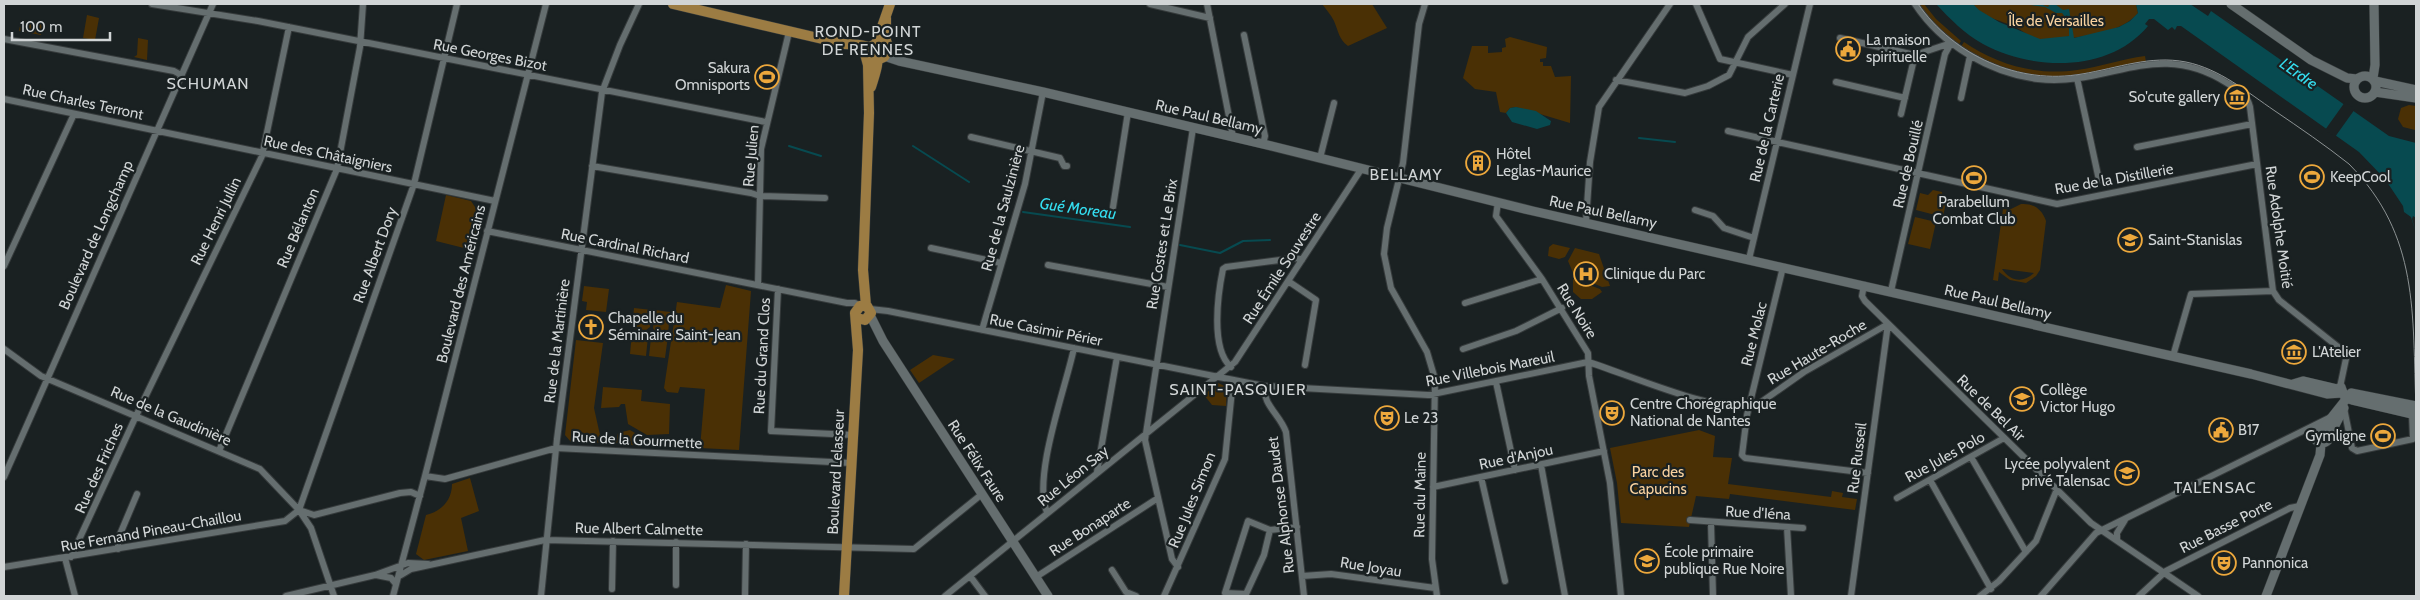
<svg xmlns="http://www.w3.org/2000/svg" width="2420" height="600" font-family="Cabin,sans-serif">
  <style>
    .green { fill: #4a3005; fill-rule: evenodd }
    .water { fill: #074a50 }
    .pier { fill: #1a2122 }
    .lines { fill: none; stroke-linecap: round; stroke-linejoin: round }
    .stream { stroke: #074a50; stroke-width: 2 }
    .street-casing { stroke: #363b3c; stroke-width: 8 }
    .secondary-casing { stroke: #363b3c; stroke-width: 10 }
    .primary-casing { stroke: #363b3c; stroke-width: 11 }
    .street { stroke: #656e6f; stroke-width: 6 }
    .secondary { stroke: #656e6f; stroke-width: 9 }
    .primary { stroke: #9c7c43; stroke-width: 10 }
    .tram { stroke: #8c9293; stroke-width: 1 }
    .labels { text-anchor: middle; stroke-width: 4.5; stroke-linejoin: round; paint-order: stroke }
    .park-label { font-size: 15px; fill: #f9d29f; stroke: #1a2122 }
    .poi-label { font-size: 15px; fill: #d1d5d6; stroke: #1a2122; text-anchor: start }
    .street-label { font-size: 15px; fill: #d1d5d6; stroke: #1a2122 }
    .neighbourhood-label { font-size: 16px; letter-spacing: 1px; fill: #d1d5d6; stroke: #1a2122 }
    .water-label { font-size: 16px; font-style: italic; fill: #34ddef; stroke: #1a2122 }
  </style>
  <rect width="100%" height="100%" fill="#1a2122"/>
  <path class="green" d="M1322,4H1372L1387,28L1348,46C1339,40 1338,30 1334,21C1331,15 1326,9 1322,4Z
    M1916,4H1924L1936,19L1961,41L1958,46L1943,34Z
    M1973,4H2136L2138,13C2123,31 2095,34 2073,38L2069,36C2061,39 2047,41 2038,39C2030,37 2024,32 2017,28C2002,20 1984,19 1973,4Z
    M87,15L99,18L95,40L83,38Z
    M21,20L43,24L41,35L19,31Z
    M1510,37L1547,47L1546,58L1540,59V62H1543V66H1551L1555,77L1571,76L1570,123L1516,107L1510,108L1506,113L1500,112L1496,92L1475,89L1463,78L1472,46H1488V53L1502,52V48L1506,47L1505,39Z
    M138,38L148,40L147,60L134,57L137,55Z
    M1964,42C1997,65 2038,76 2077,70C2100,67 2122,59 2145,56L2146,62C2122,65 2098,75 2074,77C2029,80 1999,69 1960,48Z
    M2409,105L2416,106V133L2415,130L2403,127L2398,119L2401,108Z
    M1933,190L1942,192L1943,199H1949V202H1946L1943,217L1916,210L1920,193L1928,195Z
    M446,195L471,201L481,216L472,250L436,241Z
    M2021,204C2033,203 2042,209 2046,221L2040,270L2036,276L2026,283L2010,280L1999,272L1998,281L1993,280L2003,209L2009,210ZM2002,269H2003L2034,273C2023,283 2011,282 2002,269Z
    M1915,217L1936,222L1930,249L1908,244Z
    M1553,244L1570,248L1565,257L1559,259L1548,256L1549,247Z
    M1575,248L1599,254L1610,286L1602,287L1574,275L1568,261Z
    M1573,279L1600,289L1602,292L1592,299H1581L1573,292Z
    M726,285L751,291L739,450L700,448L705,389L680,387L678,393L667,392L664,388L677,302L720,308Z
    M584,286L609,289L606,312L586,310L587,302L582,301Z
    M634,308L652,310L650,327L646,330L632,329Z
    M655,310L670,312L668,334L656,333L653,328Z
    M632,332L646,333L648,337L646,356L630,354Z
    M655,335L668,336L665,358L649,356L651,338Z
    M576,340L603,343L594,408L600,435L610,436L609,443L571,442L565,435Z
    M933,355L955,359L919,383L910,370Z
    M1218,383L1227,387L1226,406L1212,405L1204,395Z
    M603,387L642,390L641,401L670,404L669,434L647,435L628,424L625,404H621L619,407L601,408Z
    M630,430L645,439L644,446L631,445V441L615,443L618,433Z
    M1699,430L1715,436L1713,457L1732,458L1728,484L1831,497L1832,491L1843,493L1842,497L1857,499L1855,510L1730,494L1729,499L1696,496L1689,527L1621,523L1617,483L1610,448Z
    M470,478L479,511L461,518L468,551L424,560L416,554L426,515C442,511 452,500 452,484Z
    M1653,548L1655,572L1642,573L1640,549Z"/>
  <path class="water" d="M1936,4H1973L1979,10L1999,22L2040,39L2069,36V22L2062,13H2056L2045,7L2024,4H2040L2048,7L2050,4H2055L2063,10L2069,9L2074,38L2119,27L2130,21L2138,13L2136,4H2190L2208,16L2211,11L2389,136L2416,143V218L2413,216L2412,219L2416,233L2411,217L2404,212L2403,206L2385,179L2359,152L2181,26H2177L2175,30L2172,27L2168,30L2154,19H2149L2145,24L2148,26C2109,73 2033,71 1983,44C1965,34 1950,19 1936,4Z
    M1516,107L1536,111L1551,121L1550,125L1537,129L1512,122L1506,113L1510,108Z"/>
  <path class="pier" d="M2345,102L2355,109L2335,137L2325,130Z"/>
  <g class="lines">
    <path class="stream" d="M1639,138L1675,142
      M789,146L821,156
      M913,146L969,182
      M1023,212L1130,227
      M1180,245L1220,253L1243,241L1270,240"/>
    <g class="street-casing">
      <path id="street" d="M152,4L258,21L766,122
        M1150,4L1210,18
        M1207,4L1233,137
        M1425,4L1419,24L1403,163L1387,228L1384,254L1391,288L1427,352L1435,379L1432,559L1437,596
        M1696,4L1720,59L1793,75
        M1915,4C1942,45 1990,73 2038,79C2110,87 2156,38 2227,83C2238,89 2247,94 2250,107L2273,291L2279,300L2347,354L2340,387
        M1244,35L1265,136L1263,144
        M1840,38L1915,55L1951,43
        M4,39L174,71L181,75
        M2077,78L2099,180
        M1616,80L1685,93L1708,86L1729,75L1748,37L1785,4
        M1836,82L1905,98
        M1961,98L1970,56
        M4,99L495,201
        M1901,114L1915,55
        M1728,131L2057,204L2257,164
        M971,137L1060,158L1064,166H1067
        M2137,147L2252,124
        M1320,158L1334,103
        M592,166L751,193L760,196L825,198
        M1498,202L1496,216L1542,279L1588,353L1589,376L1610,483L1621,596
        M1113,207L1128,112
        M1695,210L1713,216L1724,228L1754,238
        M1586,221L1590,162L1599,107L1670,4
        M487,231L847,303H855L859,306
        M931,248L1001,263
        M1749,259L1810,4
        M1048,265L1168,287
        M4,266L74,114
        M1783,267L1747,415L1742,455L1745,458L1868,473
        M1288,281L1316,300L1305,365
        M758,285L761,149L789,32
        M1864,285L1862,296L1865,301L2091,523L2198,596
        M778,289L771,431L853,435
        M1891,291L1945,54L1951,43
        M1465,303L1542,279
        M870,309L888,311L1264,386L1428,395L1588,362
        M982,330L1025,184L1043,92
        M4,349L41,376L260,469L299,510L311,528L334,596
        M1463,349L1516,331L1562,308
        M2173,356L2191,294L2273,291
        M1588,362C1625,373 1723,417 1757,405L1804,372L1888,324
        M1231,367C1210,349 1218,293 1223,269L1226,267L1296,258L1302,260
        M1496,382L1515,470
        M1264,386C1263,405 1280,415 1286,432L1304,596
        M2344,408L2352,448L2357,451L2413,439L2412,414
        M219,451L337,169L360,47L363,4
        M1971,457L2026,552
        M1541,465L1565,596
        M1097,472L1117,357
        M425,476L445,479L556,448L851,463
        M4,477L213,4
        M1481,477L1505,581
        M1930,480L1991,589
        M1433,487L1604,451
        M1897,498L2004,438
        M299,510L414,184L457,4
        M299,510L314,515L400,493L411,492L420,496
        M1047,512C1032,477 1066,387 1074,348
        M1690,520L1803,528
        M1711,523L1713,596
        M1787,527L1791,596
        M1270,530L1248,521L1225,593L1246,594L1264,555L1270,530L1297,527
        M2117,540V533L2125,520
        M118,549V539L137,494
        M71,557L136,416L262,156L289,27
        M65,558L75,596
        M4,567L285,521L299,510
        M1178,567L1172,559L1145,440L1193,128
        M1112,570L1126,592L1136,596
        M376,575L391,578L396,584
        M401,575L411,569L545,540L914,549L982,494
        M970,576L985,596
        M1302,576L1331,574L1435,588
        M1036,577L1158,498
        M676,585V542
        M612,589L613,541
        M286,596L375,575L408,563L428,564
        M393,596L425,476L546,4
        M541,596L557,439L602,92L620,45L639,4
        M745,596L746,544
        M945,596L1235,362L1362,168
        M1164,596L1225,459L1233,380
        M1851,596L1888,324
        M1980,596L1999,581L2036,541L2057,489
        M2041,596L2096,533L2329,418
        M2139,596L2166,571L2290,508L2300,506"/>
    </g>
    <g class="secondary-casing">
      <path id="secondary" d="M2231,4L2311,60L2347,78L2357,79
        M884,56L899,61L1043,92L1263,144L1533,211L2251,374L2327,394L2342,393
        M2354 87a11 11 0 1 1 22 0a11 11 0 1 1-22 0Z
        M2373,78L2375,65L2374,4
        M2375,81L2416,90
        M2375,92L2416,98
        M870,315L883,341L1048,596
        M2293,384L2303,381L2337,389L2341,387L2345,398L2352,400L2416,415
        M2314 435a8 8 0 1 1 16 0a8 8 0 1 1-16 0Z
        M2324,427L2351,393L2416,406
        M2330,435L2344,408
        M2266,596L2320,455L2321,444"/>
    </g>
    <g class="primary-casing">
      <path id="primary" d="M673,4L844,44C883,45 882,53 871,87
        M876,44L890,4
        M873,62L884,57L889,49L886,41V18
        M866,306L863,270L869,113L868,65L865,54C869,46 878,41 887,43
        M857,318L865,320L871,313L867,306H860
        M844,596L858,350L855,313L860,306"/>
    </g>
    <use href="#street" class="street"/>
    <use href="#secondary" class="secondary"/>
    <use href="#primary" class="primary"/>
    <path class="tram" d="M1918,4C1954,56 2019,85 2082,74C2118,68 2150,55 2186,62C2220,69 2247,92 2275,111C2300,128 2325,145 2349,164C2420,236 2412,313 2416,408"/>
  </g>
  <defs>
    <g id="civic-ring" transform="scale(1.25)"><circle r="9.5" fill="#1a2122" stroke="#eda83c" stroke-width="1.5"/><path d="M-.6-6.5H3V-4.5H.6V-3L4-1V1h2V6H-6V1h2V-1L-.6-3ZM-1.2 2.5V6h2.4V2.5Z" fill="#eda83c"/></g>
    <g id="stadium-ring" transform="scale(1.25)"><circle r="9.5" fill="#1a2122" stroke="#eda83c" stroke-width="1.5"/><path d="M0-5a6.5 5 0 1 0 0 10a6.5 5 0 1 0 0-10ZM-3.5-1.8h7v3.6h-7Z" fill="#eda83c"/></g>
    <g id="museum-ring" transform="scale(1.25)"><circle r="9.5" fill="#1a2122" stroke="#eda83c" stroke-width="1.5"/><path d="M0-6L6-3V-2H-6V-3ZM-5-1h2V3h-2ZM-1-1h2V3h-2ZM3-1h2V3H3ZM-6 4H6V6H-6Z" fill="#eda83c"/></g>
    <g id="building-ring" transform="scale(1.25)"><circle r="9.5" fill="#1a2122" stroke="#eda83c" stroke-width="1.5"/><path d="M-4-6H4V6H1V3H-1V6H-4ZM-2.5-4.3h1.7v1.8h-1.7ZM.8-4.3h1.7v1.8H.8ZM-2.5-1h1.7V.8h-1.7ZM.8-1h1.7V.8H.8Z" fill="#eda83c"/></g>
    <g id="school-ring" transform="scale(1.25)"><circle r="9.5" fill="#1a2122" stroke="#eda83c" stroke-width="1.5"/><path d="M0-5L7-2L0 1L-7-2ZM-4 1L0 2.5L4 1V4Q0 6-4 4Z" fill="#eda83c"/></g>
    <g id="hospital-ring" transform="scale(1.25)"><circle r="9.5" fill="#1a2122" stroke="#eda83c" stroke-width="1.5"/><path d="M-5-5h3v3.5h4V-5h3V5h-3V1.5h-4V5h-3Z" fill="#eda83c"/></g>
    <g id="church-ring" transform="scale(1.25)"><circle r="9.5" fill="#1a2122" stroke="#eda83c" stroke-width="1.5"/><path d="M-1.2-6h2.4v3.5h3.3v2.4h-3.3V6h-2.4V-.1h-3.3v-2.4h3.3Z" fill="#eda83c"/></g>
    <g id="theatre-ring" transform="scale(1.25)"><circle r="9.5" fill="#1a2122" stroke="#eda83c" stroke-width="1.5"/><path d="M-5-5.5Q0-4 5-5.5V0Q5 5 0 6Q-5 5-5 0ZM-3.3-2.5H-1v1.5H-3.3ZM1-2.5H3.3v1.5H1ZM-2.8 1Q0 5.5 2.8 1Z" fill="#eda83c"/></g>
  </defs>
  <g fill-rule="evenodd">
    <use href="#civic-ring" x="1848" y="49"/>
    <use href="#stadium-ring" x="767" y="77"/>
    <use href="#museum-ring" x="2237" y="97"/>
    <use href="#building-ring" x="1478" y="163"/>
    <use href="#stadium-ring" x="2312" y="177"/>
    <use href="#stadium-ring" x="1974" y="178"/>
    <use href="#school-ring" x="2130" y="240"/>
    <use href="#hospital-ring" x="1586" y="274"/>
    <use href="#church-ring" x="591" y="327"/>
    <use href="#museum-ring" x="2294" y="352"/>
    <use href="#school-ring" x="2022" y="399"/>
    <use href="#theatre-ring" x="1612" y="413"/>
    <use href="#theatre-ring" x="1387" y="418"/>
    <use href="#civic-ring" x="2221" y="430"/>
    <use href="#stadium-ring" x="2383" y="436"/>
    <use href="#school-ring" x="2127" y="473"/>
    <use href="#school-ring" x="1647" y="561"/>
    <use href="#theatre-ring" x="2224" y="563"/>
  </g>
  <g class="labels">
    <g class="park-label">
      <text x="2056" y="26">Île de Versailles</text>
      <text x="1658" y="477">Parc des<tspan x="1658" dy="17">Capucins</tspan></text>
    </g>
    <g class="poi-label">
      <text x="1866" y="45">La maison<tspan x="1866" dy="17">spirituelle</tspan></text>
      <text x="750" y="73" text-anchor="end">Sakura<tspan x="750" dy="17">Omnisports</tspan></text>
      <text x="2220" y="102" text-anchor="end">So'cute gallery</text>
      <text x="1496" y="159">Hôtel<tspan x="1496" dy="17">Leglas-Maurice</tspan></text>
      <text x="2330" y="182">KeepCool</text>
      <text x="1974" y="207" text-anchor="middle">Parabellum<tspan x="1974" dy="17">Combat Club</tspan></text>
      <text x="2148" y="245">Saint-Stanislas</text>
      <text x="1604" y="279">Clinique du Parc</text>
      <text x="608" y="323">Chapelle du<tspan x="608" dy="17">Séminaire Saint-Jean</tspan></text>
      <text x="2312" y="357">L'Atelier</text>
      <text x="2040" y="395">Collège<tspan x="2040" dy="17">Victor Hugo</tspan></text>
      <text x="1630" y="409">Centre Chorégraphique<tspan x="1630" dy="17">National de Nantes</tspan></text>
      <text x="1404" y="423">Le 23</text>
      <text x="2238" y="435">B17</text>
      <text x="2366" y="441" text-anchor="end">Gymligne</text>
      <text x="2110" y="469" text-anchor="end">Lycée polyvalent<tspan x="2110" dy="17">privé Talensac</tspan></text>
      <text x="1664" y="557">École primaire<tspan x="1664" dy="17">publique Rue Noire</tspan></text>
      <text x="2242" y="568">Pannonica</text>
    </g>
    <g class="street-label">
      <text transform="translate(490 55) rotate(11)" y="5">Rue Georges Bizot</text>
      <text transform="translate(83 102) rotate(12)" y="5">Rue Charles Terront</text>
      <text transform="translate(1209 117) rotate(13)" y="5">Rue Paul Bellamy</text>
      <text transform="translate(1767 128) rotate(-77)" y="5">Rue de la Carterie</text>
      <text transform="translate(328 154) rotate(12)" y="5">Rue des Châtaigniers</text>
      <text transform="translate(751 156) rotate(-85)" y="5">Rue Julien</text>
      <text transform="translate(1908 164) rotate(-77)" y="5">Rue de Bouillé</text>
      <text transform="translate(2114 179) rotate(-10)" y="5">Rue de la Distillerie</text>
      <text transform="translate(1003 208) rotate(-75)" y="5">Rue de la Saulzinière</text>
      <text transform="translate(1603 212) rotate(12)" y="5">Rue Paul Bellamy</text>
      <text transform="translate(216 221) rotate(-64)" y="5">Rue Henri Jullin</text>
      <text transform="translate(2279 227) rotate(82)" y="5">Rue Adolphe Moitié</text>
      <text transform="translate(298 228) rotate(-67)" y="5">Rue Bélanton</text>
      <text transform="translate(96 235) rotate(-66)" y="5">Boulevard de Longchamp</text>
      <text transform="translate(1162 244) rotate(-81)" y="5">Rue Costes et Le Brix</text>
      <text transform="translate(625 246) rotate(11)" y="5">Rue Cardinal Richard</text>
      <text transform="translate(375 255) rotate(-70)" y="5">Rue Albert Dory</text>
      <text transform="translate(1282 268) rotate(-57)" y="5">Rue Émile Souvestre</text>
      <text transform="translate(461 284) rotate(-76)" y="5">Boulevard des Américains</text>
      <text transform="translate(1998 302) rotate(13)" y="5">Rue Paul Bellamy</text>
      <text transform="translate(1577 311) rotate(58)" y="5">Rue Noire</text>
      <text transform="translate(1046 330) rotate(11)" y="5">Rue Casimir Périer</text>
      <text transform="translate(1754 334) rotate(-76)" y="5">Rue Molac</text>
      <text transform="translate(557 341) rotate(-83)" y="5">Rue de la Martinière</text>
      <text transform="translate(1817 352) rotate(-31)" y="5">Rue Haute-Roche</text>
      <text transform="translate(762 356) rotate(-87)" y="5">Rue du Grand Clos</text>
      <text transform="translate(1490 369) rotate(-11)" y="5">Rue Villebois Mareuil</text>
      <text transform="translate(1991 408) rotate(44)" y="5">Rue de Bel Air</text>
      <text transform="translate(171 416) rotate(23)" y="5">Rue de la Gaudinière</text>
      <text transform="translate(637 440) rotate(3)" y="5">Rue de la Gourmette</text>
      <text transform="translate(1516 457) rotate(-12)" y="5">Rue d'Anjou</text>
      <text transform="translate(1945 457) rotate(-29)" y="5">Rue Jules Polo</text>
      <text transform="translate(1857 458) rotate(-83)" y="5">Rue Russeil</text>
      <text transform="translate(977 461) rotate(57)" y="5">Rue Félix Faure</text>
      <text transform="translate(99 468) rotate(-66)" y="5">Rue des Friches</text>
      <text transform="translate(836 472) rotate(-87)" y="5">Boulevard Lelasseur</text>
      <text transform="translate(1073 476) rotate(-39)" y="5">Rue Léon Say</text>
      <text transform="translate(1420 495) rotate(-89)" y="5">Rue du Maine</text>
      <text transform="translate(1192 500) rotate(-68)" y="5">Rue Jules Simon</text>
      <text transform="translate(1281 505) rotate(-97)" y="5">Rue Alphonse Daudet</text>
      <text transform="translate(1758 513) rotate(3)" y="5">Rue d'Iéna</text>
      <text transform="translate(2226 526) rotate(-27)" y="5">Rue Basse Porte</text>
      <text transform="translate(1090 527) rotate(-33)" y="5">Rue Bonaparte</text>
      <text transform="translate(639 529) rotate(1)" y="5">Rue Albert Calmette</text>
      <text transform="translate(151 531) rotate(-10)" y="5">Rue Fernand Pineau-Chaillou</text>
      <text transform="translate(1371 567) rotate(9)" y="5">Rue Joyau</text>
    </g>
    <g class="neighbourhood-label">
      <text x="868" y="37">ROND-POINT<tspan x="868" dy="18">DE RENNES</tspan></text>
      <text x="208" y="89">SCHUMAN</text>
      <text x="1406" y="180">BELLAMY</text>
      <text x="1238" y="395">SAINT-PASQUIER</text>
      <text x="2215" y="493">TALENSAC</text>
    </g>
    <g class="water-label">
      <text transform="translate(2299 73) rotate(35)" y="6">L'Erdre</text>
      <text transform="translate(1078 208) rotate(8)" y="6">Gué Moreau</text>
    </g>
  </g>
  <rect width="2420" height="600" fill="none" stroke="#d1d5d6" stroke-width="10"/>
  <path d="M12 32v8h98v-8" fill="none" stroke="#d1d5d6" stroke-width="2.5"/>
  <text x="20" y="32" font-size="15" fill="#d1d5d6" stroke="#1a2122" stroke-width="4" paint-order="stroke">100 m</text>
</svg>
